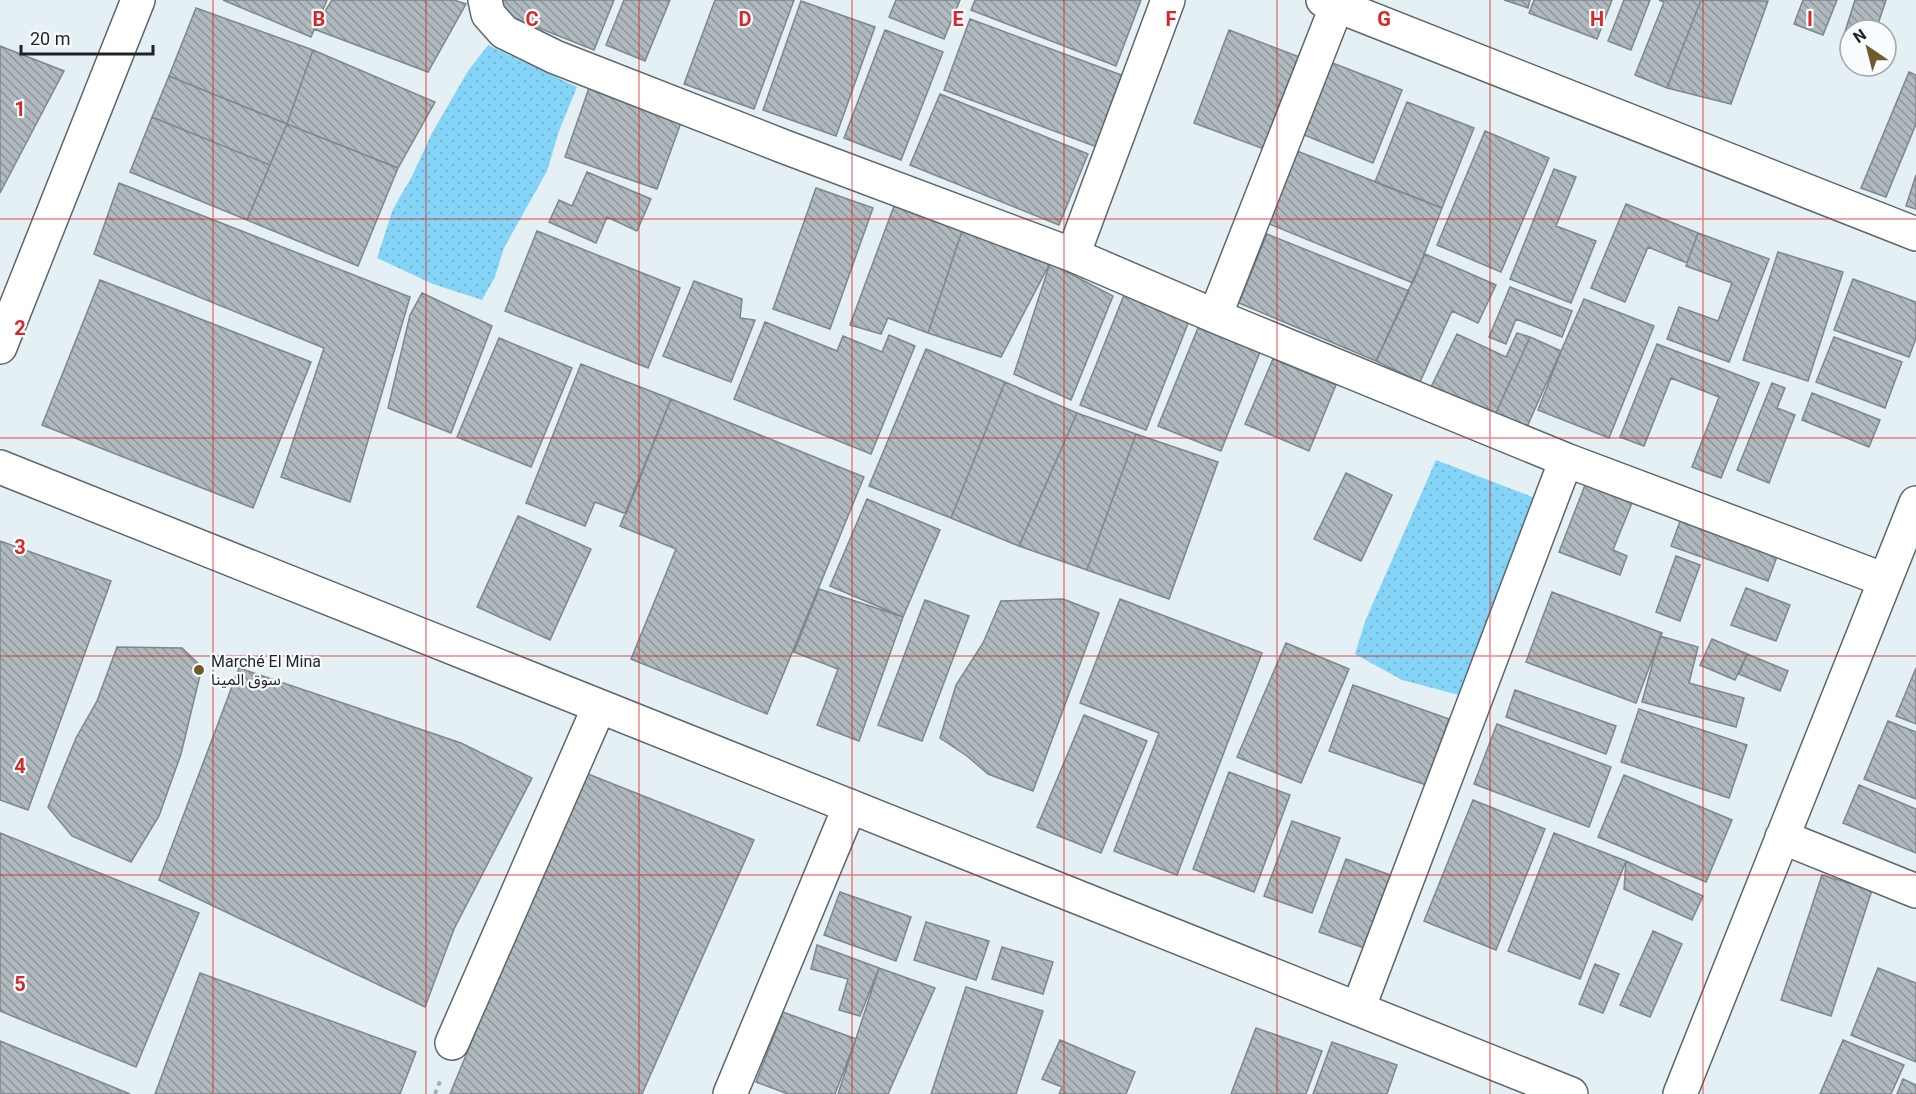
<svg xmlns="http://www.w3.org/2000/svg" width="1916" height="1094" font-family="Roboto,'Noto Sans Arabic',sans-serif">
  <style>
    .park { fill: url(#park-dots) }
    .building { fill: url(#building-back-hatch); stroke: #7d878c; stroke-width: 1.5 }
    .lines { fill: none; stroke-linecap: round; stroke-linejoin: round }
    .minor-casing { stroke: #5e676c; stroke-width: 36 }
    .path { stroke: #a6afb3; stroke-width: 4; stroke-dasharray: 4.5 4.5; stroke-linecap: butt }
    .minor { stroke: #fff; stroke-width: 33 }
    .grid { fill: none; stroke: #d62828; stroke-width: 1.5; stroke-opacity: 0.55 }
    .poi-dot { fill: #6b5c29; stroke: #f8fcfe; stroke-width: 2 }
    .labels { text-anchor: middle; stroke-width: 4.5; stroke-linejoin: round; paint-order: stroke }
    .poi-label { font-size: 16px; fill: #1f2325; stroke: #f8fcfe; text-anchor: start }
    .grid-label { font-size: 20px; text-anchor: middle; font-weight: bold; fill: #d62828; stroke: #f8fcfe; stroke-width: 4.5; stroke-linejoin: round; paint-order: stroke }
  </style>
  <defs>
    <pattern id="park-dots" width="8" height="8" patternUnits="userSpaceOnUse" patternTransform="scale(1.5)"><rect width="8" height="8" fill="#84d4f8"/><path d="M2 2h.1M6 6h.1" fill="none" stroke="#72b6d4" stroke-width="1.8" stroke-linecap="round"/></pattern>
    <pattern id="building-back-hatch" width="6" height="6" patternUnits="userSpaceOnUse" patternTransform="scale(1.5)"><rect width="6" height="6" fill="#afb9be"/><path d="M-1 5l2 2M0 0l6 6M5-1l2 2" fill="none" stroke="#8e969a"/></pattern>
  </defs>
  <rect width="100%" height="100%" fill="#e5f0f5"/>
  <path class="park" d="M488,45L577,87L559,131L547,171L504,248L495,277L482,300L433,284L377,258L393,209L412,176L432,133L468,71Z
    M1436,460L1535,498L1463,696L1402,680L1355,654L1366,619Z"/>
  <path class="building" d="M223,0H327L311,37Z
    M332,0H454L466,4L428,72L314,29Z
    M500,0H614L594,50L496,11Z
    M624,0H670L645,61L606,45Z
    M715,0H794L754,109L684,84Z
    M896,0H960L944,39L889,17Z
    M975,0H1141L1116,66L971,10Z
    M1504,0H1530L1528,8Z
    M1534,0H1612L1597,39L1529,13Z
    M1624,0H1650L1631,50L1608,41Z
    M1659,0H1701L1667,88L1635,75L1664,2Z
    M1701,0L1768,1L1731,104L1667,88Z
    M1803,0H1837L1823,35L1794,24Z
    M1855,0H1886L1876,30H1850V40L1843,38Z
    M801,1L875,27L836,136L763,110Z
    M196,8L313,50L287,124L169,76Z
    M970,19L1124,76L1097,147L944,90Z
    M885,30L943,52L901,160L844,138Z
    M1229,30L1307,60L1272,152L1194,123Z
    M0,46L64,71L0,193Z
    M313,50L435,102L398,168L287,124Z
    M1330,62L1402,90L1373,163L1302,134Z
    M1909,72L1916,75V124L1886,197L1861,188Z
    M169,76L287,124L270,165L152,117Z
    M590,85L683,117L657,189L565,157Z
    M940,94L1088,154L1059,225L910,165Z
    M1407,102L1474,128L1442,208L1375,182Z
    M152,117L270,165L247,220L130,172Z
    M287,124L398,168L358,266L247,220Z
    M1485,131L1549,158L1501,272L1437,245Z
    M1297,151L1442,208L1413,283L1267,223Z
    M1554,169L1576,177L1556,226L1596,241L1571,303L1510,279Z
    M587,172L651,199L637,231L607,217L596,243L549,222L559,200L572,206Z
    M1916,175V209L1906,206Z
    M119,183L410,297L350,502L281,477L324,348L94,254Z
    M816,188L873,208L830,329L773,309Z
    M1626,204L1698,233L1687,263L1648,247L1625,302L1591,288Z
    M894,206L962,231L928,333L888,318L881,334L850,325Z
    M537,231L680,288L648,368L505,311Z
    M962,231L1050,263L1001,357L928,333Z
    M1698,233L1769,259L1729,362L1667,339L1679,307L1718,321L1732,283L1686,266Z
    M1267,234L1409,291L1376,361L1239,303Z
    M1778,252L1843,272L1808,381L1743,360Z
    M1425,254L1496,285L1478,323L1452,311L1420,382L1376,361Z
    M1050,263L1113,296L1071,400L1014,374Z
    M1853,279L1916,302V338L1909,357L1834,330Z
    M100,280L311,362L253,508L42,425Z
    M694,281L742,299L740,318L755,320L731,382L663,356Z
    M1510,287L1572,311L1562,337L1516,319L1506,344L1489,337Z
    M422,293L492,326L451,433L388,408L410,315Z
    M1124,295L1189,321L1146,430L1080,405Z
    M1584,299L1654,326L1609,438L1538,410L1561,351Z
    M765,322L837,351L843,336L882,352L889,335L915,346L871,454L734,399Z
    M1198,328L1260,352L1221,451L1158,426Z
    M1517,333L1530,337L1495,415L1431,387L1457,334L1506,357Z
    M1530,337L1561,351L1526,429L1495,415Z
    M1834,337L1902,362L1885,408L1816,382Z
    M499,338L572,368L531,467L457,437Z
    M1657,344L1759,383L1721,478L1692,467L1719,397L1671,378L1644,446L1620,437Z
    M926,349L1005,382L951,518L869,486Z
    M1273,359L1336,385L1309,451L1245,424Z
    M581,364L671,399L626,514L595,502L585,526L526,503Z
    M1005,382L1077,413L1019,546L951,518Z
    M1772,383L1785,388L1777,408L1795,415L1769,483L1737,470Z
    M1812,393L1880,420L1869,447L1802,420Z
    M671,399L864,477L767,714L631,659L676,549L620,526Z
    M1077,413L1136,434L1087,570L1019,546Z
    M1136,434L1218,462L1169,599L1087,570Z
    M1346,473L1392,495L1361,561L1314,539Z
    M1587,480L1634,498L1613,550L1627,556L1620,575L1559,552Z
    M867,499L940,530L903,617L830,586Z
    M518,516L591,549L550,640L477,607Z
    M1682,516L1779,551L1768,581L1671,546Z
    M0,541L111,581L28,810L0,800Z
    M1676,556L1700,565L1680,621L1656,612Z
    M1746,588L1790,605L1776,641L1731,625Z
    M819,589L903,617L859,741L817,725L838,669L794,652Z
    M1552,592L1662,633L1636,703L1526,662Z
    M1063,599L1099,613L1033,791L988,774L967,756L940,738L956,685L983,643L1001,601Z
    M1120,599L1262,653L1177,875L1114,851L1159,733L1080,703Z
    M925,600L969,616L922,741L878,725Z
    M1660,636L1698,647L1689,683L1744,698L1736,727L1642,702Z
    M1712,639L1747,654L1735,680L1700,665Z
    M1286,643L1349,669L1301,783L1237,757Z
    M117,647L182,648L202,667L181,754L159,816L131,862L72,836L48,807L76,738L97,701Z
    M1747,654L1788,671L1780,691L1739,674Z
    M239,668L461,743L532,778L454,929L425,1007L159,880Z
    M1916,668V724L1896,716Z
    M1353,685L1449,719L1426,785L1329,751Z
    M1515,690L1616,726L1606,754L1506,717Z
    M1639,709L1747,745L1729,798L1621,762Z
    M1084,715L1147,741L1101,853L1037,827Z
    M1888,721L1916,732V799L1864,779Z
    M1497,724L1611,767L1589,827L1474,784Z
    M583,772L754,840L642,1094H450Z
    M1229,772L1290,795L1254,892L1193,869Z
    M1624,775L1732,820L1706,882L1598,837Z
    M1859,785L1916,809V853L1843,823Z
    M1473,800L1545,829L1496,950L1424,921Z
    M1292,821L1340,838L1312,913L1264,896Z
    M0,833L199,913L136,1067L0,1011Z
    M1554,833L1626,861L1580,979L1508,951Z
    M1346,859L1393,876L1367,949L1319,932Z
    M1626,861L1703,896L1692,920L1624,889Z
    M1822,875L1872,890L1831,1016L1781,1000Z
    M840,892L911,917L896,961L824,935Z
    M926,922L989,941L976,980L914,960Z
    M1653,931L1682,944L1650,1017L1620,1005Z
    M817,945L879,968L860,1016L839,1010L848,979L811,969Z
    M1002,947L1053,962L1043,994L992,979Z
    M1595,964L1619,974L1603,1013L1579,1004Z
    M879,968L935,988L888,1094H838Z
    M1878,968L1916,983V1062L1851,1035Z
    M200,973L416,1052L400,1094H155Z
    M966,987L1043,1011L1016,1094H931Z
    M783,1012L856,1039L835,1094H788L756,1082Z
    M1256,1028L1322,1051L1306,1094H1231Z
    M1060,1040L1135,1072L1126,1094H1059L1062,1087L1042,1079Z
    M1843,1040L1904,1065L1891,1094H1820Z
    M0,1041L130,1094H0Z
    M1332,1042L1397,1065L1387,1094H1313Z
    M1903,1079L1916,1085V1094H1897Z"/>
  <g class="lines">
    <g class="minor-casing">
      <path id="minor" d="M485,0L488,14L504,32L555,57L785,147L1073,255L1215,316L1566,460L1885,580
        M1323,0L1916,234
        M1073,255L1168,0
        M1215,316L1339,0
        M0,347L138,0
        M0,467L1571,1094
        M1782,837L1916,891
        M1358,1009L1566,460
        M452,1043L599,707
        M730,1094L850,806
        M1680,1094L1916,503"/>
    </g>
    <path class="path" d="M435,1094L440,1081"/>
    <use href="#minor" class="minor"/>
  </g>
  <path class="grid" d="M213,0V1094M426,0V1094M639,0V1094M852,0V1094M1064,0V1094M1277,0V1094M1490,0V1094M1703,0V1094M0,219H1916M0,438H1916M0,656H1916M0,875H1916"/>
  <circle class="poi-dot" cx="199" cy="670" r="6"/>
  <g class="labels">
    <g class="poi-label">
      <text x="211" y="667">Marché El Mina<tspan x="211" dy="18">سوق المينا</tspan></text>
    </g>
  </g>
  <g class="grid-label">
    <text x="319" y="26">B</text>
    <text x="532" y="26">C</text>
    <text x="745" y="26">D</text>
    <text x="958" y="26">E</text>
    <text x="1171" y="26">F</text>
    <text x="1384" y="26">G</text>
    <text x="1597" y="26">H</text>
    <text x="1810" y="26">I</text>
    <text x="20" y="116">1</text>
    <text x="20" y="335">2</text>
    <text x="20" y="554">3</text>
    <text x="20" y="773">4</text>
    <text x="20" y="991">5</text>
  </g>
  <g transform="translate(1868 48) rotate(325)"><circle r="28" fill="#f8fcfe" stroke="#a1a5a7" stroke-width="1.5"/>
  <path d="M0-4.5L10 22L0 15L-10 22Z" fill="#6b5c29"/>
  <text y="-9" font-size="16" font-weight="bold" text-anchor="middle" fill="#1f2325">N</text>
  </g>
  <path d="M21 45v9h132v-9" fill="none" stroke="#1f2325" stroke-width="3"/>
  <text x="30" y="45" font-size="18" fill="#1f2325" stroke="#f8fcfe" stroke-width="4.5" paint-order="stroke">20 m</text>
</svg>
